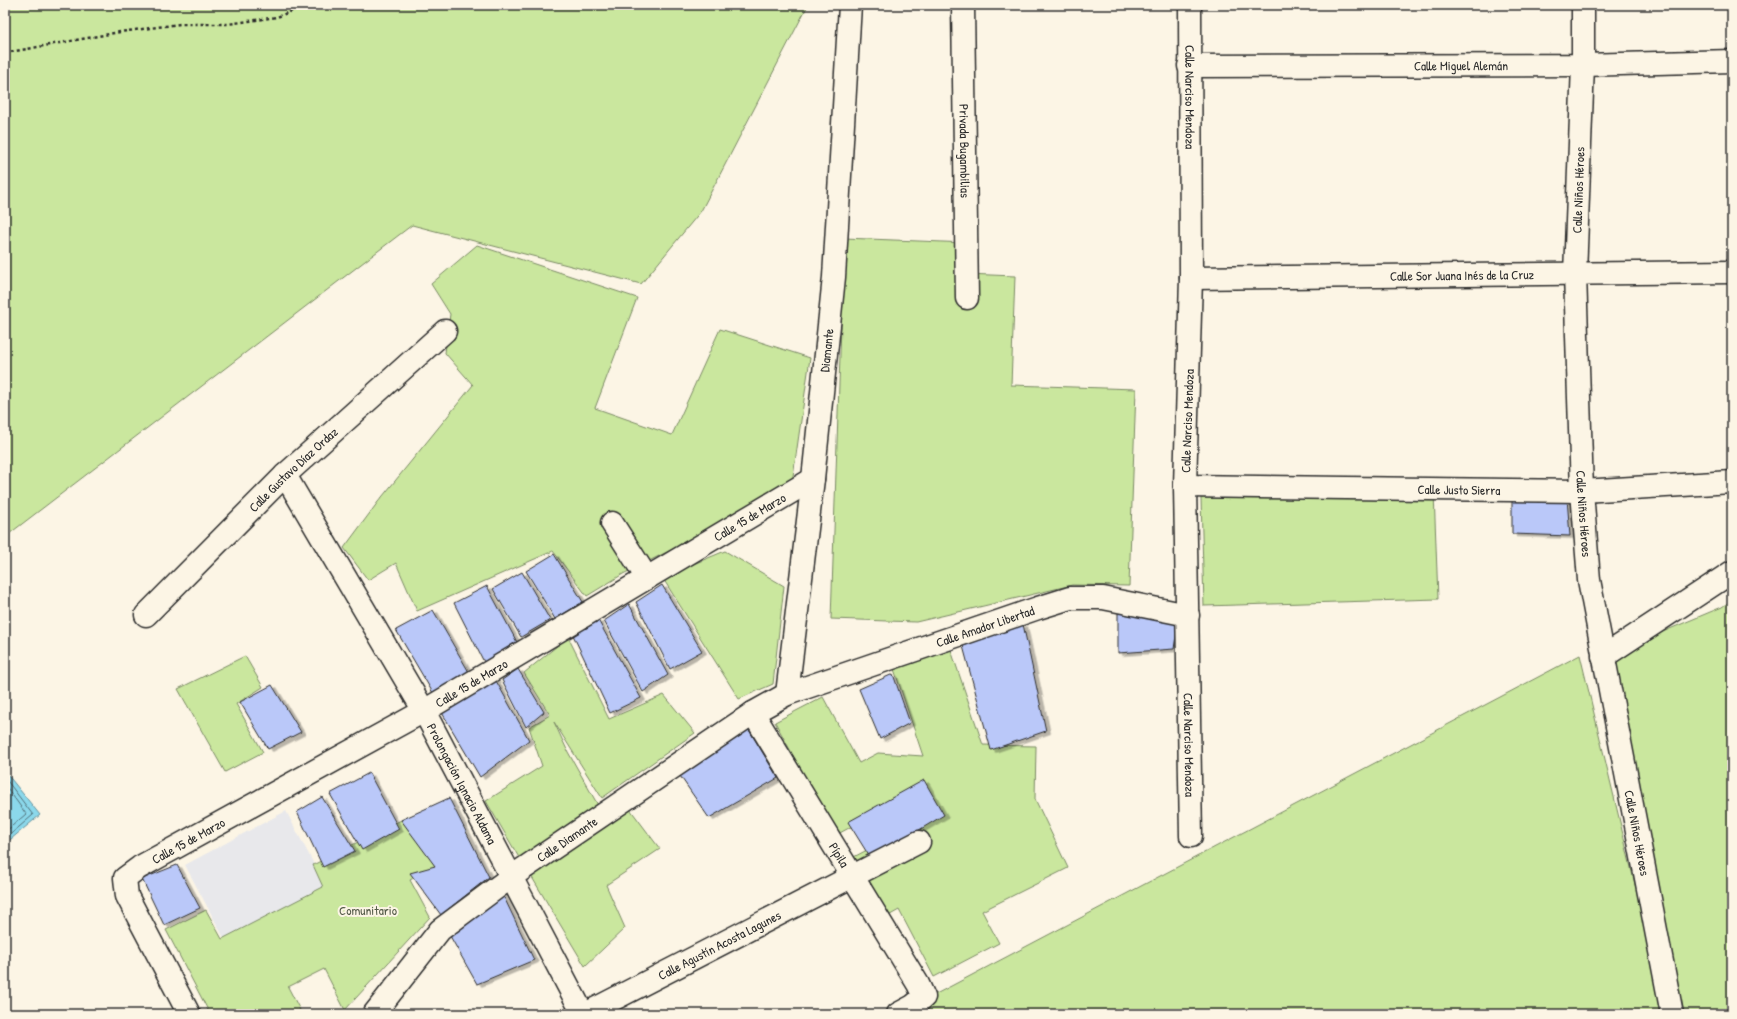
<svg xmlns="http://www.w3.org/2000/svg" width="1737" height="1019" font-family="'Patrick Hand',sans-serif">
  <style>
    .built { fill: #e8e8eb }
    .green { fill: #cae79e; stroke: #7a8964 }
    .water { fill: #8bd8eb; stroke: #65939e }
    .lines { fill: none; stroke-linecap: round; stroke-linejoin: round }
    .shore { stroke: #517078; stroke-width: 1 }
    .building { fill: #bac8f9; stroke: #2b2b2b; filter: url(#shadow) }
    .minor-casing { stroke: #2b2b2b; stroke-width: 25 }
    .path { stroke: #2b2b2b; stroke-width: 2.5; stroke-dasharray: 3 3; stroke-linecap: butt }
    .minor { stroke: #fcf5e5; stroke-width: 22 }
    .labels { text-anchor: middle; stroke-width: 4; stroke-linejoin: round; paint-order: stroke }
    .street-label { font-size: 13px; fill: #2b2b2b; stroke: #fcf5e5 }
    .park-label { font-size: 13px; fill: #535a48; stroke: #fcf5e5 }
  </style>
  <defs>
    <filter id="shadow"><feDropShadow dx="4.5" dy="2.5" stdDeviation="0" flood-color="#0004"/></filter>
  </defs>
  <rect width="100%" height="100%" fill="#fcf5e5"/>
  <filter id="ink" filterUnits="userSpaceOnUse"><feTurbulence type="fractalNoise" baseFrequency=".025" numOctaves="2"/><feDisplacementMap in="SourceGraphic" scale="8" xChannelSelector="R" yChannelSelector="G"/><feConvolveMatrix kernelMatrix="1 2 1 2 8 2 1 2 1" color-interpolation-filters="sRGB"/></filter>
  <g filter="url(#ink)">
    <path class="built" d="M286,811L326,887L225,940L185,865Z"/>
    <path class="green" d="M5,5H808L701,211L641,284L412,225L5,537Z
      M844,238L968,243L966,274L1015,276L1011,385L1136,389L1129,586L1072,585L916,622L831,619Z
      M477,245L637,298L595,408L672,435L720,329L810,358L792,483L675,548L623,574L587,596L553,551L417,611L396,563L368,580L344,548L378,502L473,385L445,353L450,314L431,284Z
      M1434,492L1438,599L1204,606L1201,498Z
      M725,551L784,586L773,684L739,699L662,577Z
      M1732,600V1014H1672L1603,657L1722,607Z
      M568,637L609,719L664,695L695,733L602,798L554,722L568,752L599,807L521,861L486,801L542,766L529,727L550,715L524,673Z
      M951,650L983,745L1036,746L1035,799L1068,868L982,911L999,943L934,977L899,910L883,919L850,859L935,814L921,789L836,835L775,722L823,697L859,763L878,753L923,756L894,669Z
      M1580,655L1666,1014H898Z
      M245,656L263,687L236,704L263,752L225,772L178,689Z
      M624,801L660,849L606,885L625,928L585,966L527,869Z
      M409,816L435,866L410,880L430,917L345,1010L324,969L288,987L302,1014H210L166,930L206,910L222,939L323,887L313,865Z"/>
    <path class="water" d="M7,774L40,815L5,844V776Z"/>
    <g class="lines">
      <path class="shore" d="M5,778L33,815L5,839
        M5,785L26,814L5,832"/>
    </g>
    <path class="building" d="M1567,498L1570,536L1512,534V499Z
      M554,554L583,602L555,619L526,571Z
      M522,572L550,620L521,637L493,589Z
      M662,585L702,651L670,669L636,602Z
      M487,586L518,644L484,662L454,603Z
      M629,604L668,675L643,692L604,621Z
      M433,610L469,672L433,693L396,630Z
      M1118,613L1178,622L1174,649L1118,653Z
      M598,620L641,698L610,713L573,635Z
      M1023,624L1046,731L991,750L963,646Z
      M518,669L544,712L526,727L502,680Z
      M893,674L910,723L880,739L859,689Z
      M495,679L529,740L480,777L441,711Z
      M272,685L301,732L268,749L240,702Z
      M746,725L778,778L709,818L678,773Z
      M369,773L399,829L362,850L330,794Z
      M924,780L944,815L871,859L848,822Z
      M322,797L355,851L323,867L297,812Z
      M449,798L489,877L441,915L410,873L435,866L401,820Z
      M177,865L200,908L164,925L142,879Z
      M502,893L534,960L477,984L450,936Z"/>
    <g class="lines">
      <g class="minor-casing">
        <g id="minor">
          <path id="s1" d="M963,5L967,298"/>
          <path id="s2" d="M1190,5L1191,278L1185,486L1191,836"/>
          <path id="s3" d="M1583,5V65L1575,274L1582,491L1589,580L1672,1014"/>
          <path id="s4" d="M1189,66L1583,65L1732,61"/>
          <path id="s5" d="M1191,278L1732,272"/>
          <path id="s6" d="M285,475L424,711L583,1014"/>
          <path id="s7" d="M1185,486L1582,491L1732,482"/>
          <path d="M612,523L647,578"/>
          <path id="s8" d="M146,615L285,475L445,331"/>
          <path d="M1603,657L1732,572"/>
          <path id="s9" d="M787,694L813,479L834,277L850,5"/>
          <path id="s10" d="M753,713L918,984L924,997L913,1006L898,1014"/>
          <path id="s11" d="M189,1014L127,896L125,878L140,867L424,711L813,479"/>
          <path id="s12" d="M374,1014L440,930L511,877L753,713L787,694L1038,608L1070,598H1103L1188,615"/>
          <path id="s13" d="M585,1014L919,842"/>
        </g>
      </g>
      <path class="path" d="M5,53L120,32L180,24H228L277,17L307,5"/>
      <use href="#minor" class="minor"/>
    </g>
  </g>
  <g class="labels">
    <g class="street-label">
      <text dy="5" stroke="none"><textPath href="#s4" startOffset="272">Calle Miguel Alemán</textPath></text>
      <text dy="5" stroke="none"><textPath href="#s2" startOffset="92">Calle Narciso Mendoza</textPath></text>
      <text dy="5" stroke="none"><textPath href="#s1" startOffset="146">Privada Bugambilias</textPath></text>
      <text transform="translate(1578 190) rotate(-88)" y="5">Calle Niños Héroes</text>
      <text dy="5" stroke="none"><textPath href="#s5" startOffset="271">Calle Sor Juana Inés de la Cruz</textPath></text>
      <text dy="5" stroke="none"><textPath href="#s9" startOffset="346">Diamante</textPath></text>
      <text transform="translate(1187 421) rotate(-88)" y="5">Calle Narciso Mendoza</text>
      <text dy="5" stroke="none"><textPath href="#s8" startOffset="207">Calle Gustavo Díaz Ordaz</textPath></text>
      <text dy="5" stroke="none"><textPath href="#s7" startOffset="274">Calle Justo Sierra</textPath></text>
      <text dy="5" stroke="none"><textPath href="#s3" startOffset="509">Calle Niños Héroes</textPath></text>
      <text dy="5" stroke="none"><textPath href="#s11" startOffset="873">Calle 15 de Marzo</textPath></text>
      <text dy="5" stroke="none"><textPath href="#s12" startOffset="736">Calle Amador Libertad</textPath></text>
      <text dy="5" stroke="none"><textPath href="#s11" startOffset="549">Calle 15 de Marzo</textPath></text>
      <text dy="5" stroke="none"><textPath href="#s2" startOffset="740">Calle Narciso Mendoza</textPath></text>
      <text dy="5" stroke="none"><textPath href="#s6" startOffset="356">Prolongación Ignacio Aldama</textPath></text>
      <text dy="5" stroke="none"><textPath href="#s3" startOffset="833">Calle Niños Héroes</textPath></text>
      <text dy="5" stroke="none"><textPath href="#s12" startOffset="263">Calle Diamante</textPath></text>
      <text dy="5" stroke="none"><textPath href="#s11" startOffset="225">Calle 15 de Marzo</textPath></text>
      <text dy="5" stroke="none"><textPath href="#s10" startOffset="166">Pípila</textPath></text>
      <text dy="5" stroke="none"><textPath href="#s13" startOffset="151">Calle Agustín Acosta Lagunes</textPath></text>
    </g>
    <g class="park-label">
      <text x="368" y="915">Comunitario</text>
    </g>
  </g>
  <rect width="1737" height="1019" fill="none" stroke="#fcf5e5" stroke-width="20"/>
  <rect x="10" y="10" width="1717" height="999" fill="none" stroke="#2b2b2b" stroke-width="1.5" filter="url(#ink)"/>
</svg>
